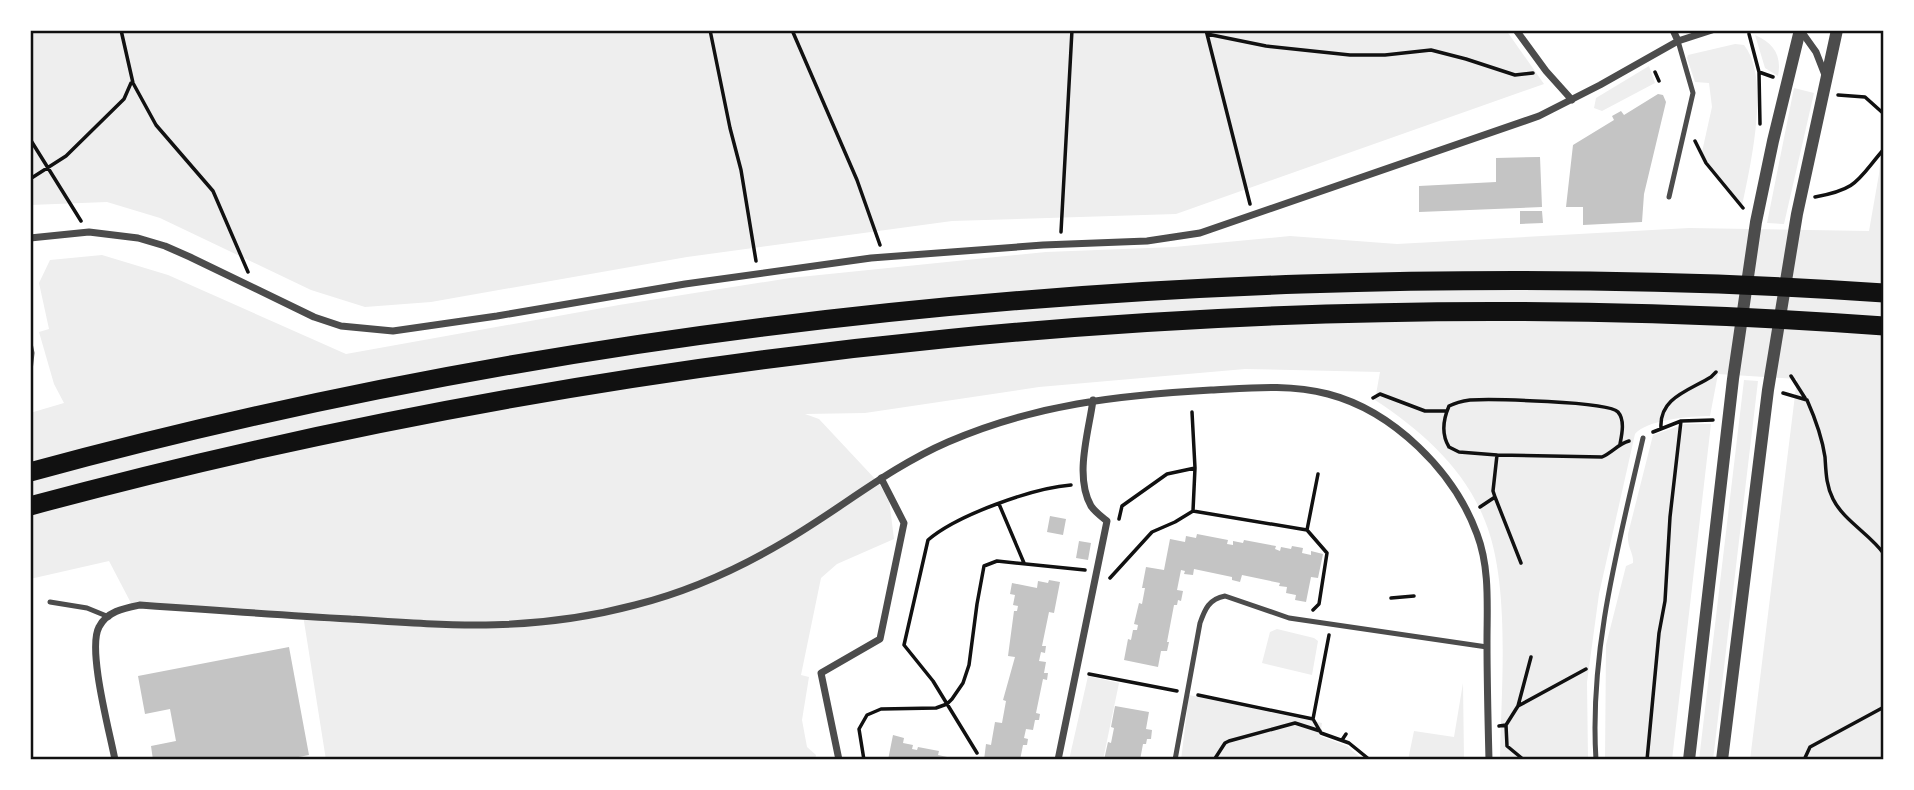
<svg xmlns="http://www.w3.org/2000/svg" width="1914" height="790" font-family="'DejaVu Sans',sans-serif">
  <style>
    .green { fill: #eee }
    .building { fill: #c4c4c4 }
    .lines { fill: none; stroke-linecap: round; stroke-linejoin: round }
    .path { stroke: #111; stroke-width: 3.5 }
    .service { stroke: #4c4c4c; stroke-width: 5 }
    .minor { stroke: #4c4c4c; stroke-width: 7 }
    .tertiary { stroke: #4c4c4c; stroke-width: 12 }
    .motorway { stroke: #111; stroke-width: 19 }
    .neatline { fill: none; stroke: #111; stroke-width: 2.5 }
  </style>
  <rect width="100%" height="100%" fill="#fff"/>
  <path class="green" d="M30,30H1506L1544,84L1176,214L952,221L687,257L431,302L365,307L311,290L160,218L107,202L30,205Z
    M1755,35C1774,43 1782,56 1778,76L1765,68Z
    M1735,44L1744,45C1771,78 1750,167 1742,206L1707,163L1702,152L1712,107L1709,83L1695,82L1687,58L1688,55Z
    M1649,66L1655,83L1602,111L1594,108L1596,98Z
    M1794,88L1814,93L1784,224L1767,223Z
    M1884,118V760H1750L1797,379L1718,374L1710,416C1691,416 1646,420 1635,434L1599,594L1587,682L1588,760H1500C1501,690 1511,585 1485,521C1465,469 1421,430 1375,400L1380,372L1245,369L1039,387L865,413L805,414L819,419L877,481L889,499L894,539L837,564L821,578L801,675L809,677L802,720L807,747L816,755L815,760H326L303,615L132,605L109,561L30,579V413L64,403L54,384L39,332L49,329L39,283L50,260L102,255L168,275L346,354L619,305L790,278L1046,252L1174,247L1290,236L1397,244L1689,228L1869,231L1879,174Z
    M1744,380L1758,381L1713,760H1699Z
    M1685,424H1711L1672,760H1605L1606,645L1626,566L1633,563C1634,553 1627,548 1628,534L1653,435Z
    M1277,629L1314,638L1318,641L1312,675L1262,663L1270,632Z
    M1088,676L1119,683L1103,760H1069Z
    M1463,683L1464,760H1408L1414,731L1454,737Z
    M1189,695L1322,723L1320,736L1347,746L1363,760H1181Z"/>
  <path class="building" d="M1658,94L1663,95L1666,102L1644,194L1642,222L1583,225V207H1566L1573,145L1614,120L1612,116L1621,111L1624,115Z
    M1540,157L1542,207L1419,212V186L1496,182V158Z
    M1520,211H1542L1543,223L1520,224Z
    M1050,516L1066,519L1063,535L1047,532Z
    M1197,534L1228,540L1227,544L1233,545V541L1243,543L1244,540L1276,546L1275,549L1280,551L1281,547L1291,549L1292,546L1303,548L1302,553L1311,555V551L1323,554L1318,578L1311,577L1306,602L1295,600L1296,595L1286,593L1287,587L1279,586L1280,583L1242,575L1240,582L1232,580V577L1194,569L1193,575L1184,574L1185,571L1181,570L1177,590L1183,591L1181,601L1178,600L1177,605H1174L1167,642H1169L1167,651H1161L1158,667L1124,660L1128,639L1131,640L1133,630H1137L1138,625L1134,624L1139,603L1142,604L1145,588H1142L1146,567L1164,570L1170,539L1185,542L1186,536L1196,538Z
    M1079,541L1091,543L1088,560L1076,558Z
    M1049,580L1060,582L1054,613L1049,612L1042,646H1046L1045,653L1041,652L1039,661L1046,662L1044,673H1048L1047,680L1043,679L1036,713L1040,714L1039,720H1035L1033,730L1026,729L1024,738L1028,739L1027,745H1023L1020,760H984L986,744L991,745L995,722L1002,723L1006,701L1003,700L1015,657L1008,656L1014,611H1017L1018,606L1013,605L1015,595L1010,594L1012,583L1037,588L1038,581L1048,583Z
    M289,647L309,755L283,760H153L151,746L176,741L170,709L145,714L138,676Z
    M1115,706L1149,712L1146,729L1152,730L1151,739H1147L1146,744H1143L1140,760H1104L1108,742L1111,743L1114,728L1111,727Z
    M893,735L904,738L903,743L913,745L912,749L917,750L918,747L939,751L938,755L961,760H888Z"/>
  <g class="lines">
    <path class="path" d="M121,30L133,83L156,125L213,191L248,272
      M710,30L730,128L741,170L756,261
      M792,30L857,180L880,245
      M1206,30L1250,204
      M1072,31L1091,30
      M1207,34L1266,46L1350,55H1385L1431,50L1466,59L1515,75L1533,73
      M1749,34L1759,72L1760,124
      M1655,72L1659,81
      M1759,72L1773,77
      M1838,95L1865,97L1884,114
      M30,139L81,221
      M1695,141L1706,163L1743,208
      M30,179L66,156L124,99L131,83
      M1815,197C1859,189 1857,180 1884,149
      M1061,232L1072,30
      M1791,376L1805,398
      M1783,393L1807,400C1815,418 1822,437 1825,457C1826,472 1826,485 1833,499C1844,521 1870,534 1884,554
      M1373,398L1380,394L1425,411H1447
      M1661,428C1659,398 1688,391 1711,377L1716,372
      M1653,432L1681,421L1713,420
      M1497,455L1459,452L1449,447C1441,434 1443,420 1449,406C1455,403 1463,401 1470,400C1490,399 1608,401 1618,412C1625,420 1622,434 1620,444
      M1495,497L1521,563
      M999,504L1024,563
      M1480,507L1495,497L1493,491L1497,455L1602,457C1613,452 1618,444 1629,441
      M1193,511L1195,468
      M1119,519L1122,506L1167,474L1195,468L1192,412
      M1307,530L1318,474
      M1110,578L1152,532L1175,522L1193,511L1307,530L1327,553L1319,604L1313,610
      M1391,598L1414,596
      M1089,674L1177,691
      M1198,695L1313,719L1329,635
      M1518,706L1586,669
      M1313,719L1321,733L1349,743L1370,760
      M1506,725L1518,706L1531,657
      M1499,726L1506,725L1507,746L1524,760
      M1342,740L1346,734
      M977,753L933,681L904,645L928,540C957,515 1033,488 1071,485
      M864,760L859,729L867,715L881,709L936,708L947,704L952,699L963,683L969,665L977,604L984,566L997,561L1085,570
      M1214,760L1225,743L1229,741L1295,723L1320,731
      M1647,760L1659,633L1665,601L1670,517L1681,421
      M1804,760L1810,747L1884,707"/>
    <path class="service" d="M1669,197L1693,93L1678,41
      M30,343L32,353L30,371
      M50,602L87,608L109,617
      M1175,760L1200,623C1205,609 1209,599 1225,596L1289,618L1487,647
      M1596,760C1589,651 1619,543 1643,438"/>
    <path class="minor" d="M1516,30L1546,71L1572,100
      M1673,30L1678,41
      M1801,31L1816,52L1825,75
      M30,238L89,232L138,238L165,246L190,257L314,317L341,326L393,331L497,316L685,284L871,258L1043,245L1147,241L1200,233L1539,116L1600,85L1678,41L1712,30
      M115,760C110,733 87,649 99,627C107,611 125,608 140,605C210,610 280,615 350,619C453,626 534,632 635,605C687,592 736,570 782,543C838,511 888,468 948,442C1033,405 1119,395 1211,390C1250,388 1289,384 1328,394C1393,411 1454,471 1477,534C1490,568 1487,606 1487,642C1487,682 1488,721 1489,760
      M839,760L821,673L880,639L904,523L881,478
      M1058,760L1107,521C1102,517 1095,512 1091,506C1074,476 1089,431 1093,400"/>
    <path class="tertiary" d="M1689,760L1733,379L1756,222L1773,141L1800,30
      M1722,760L1768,390L1797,214L1837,30"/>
    <path class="motorway" d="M30,472C444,359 872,299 1302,284C1496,278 1690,279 1884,293
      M30,506C625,345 1269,280 1884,326"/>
  </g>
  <rect width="1914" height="790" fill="none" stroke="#ffffff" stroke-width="63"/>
  <rect x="32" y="32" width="1850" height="726" class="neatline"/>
</svg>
